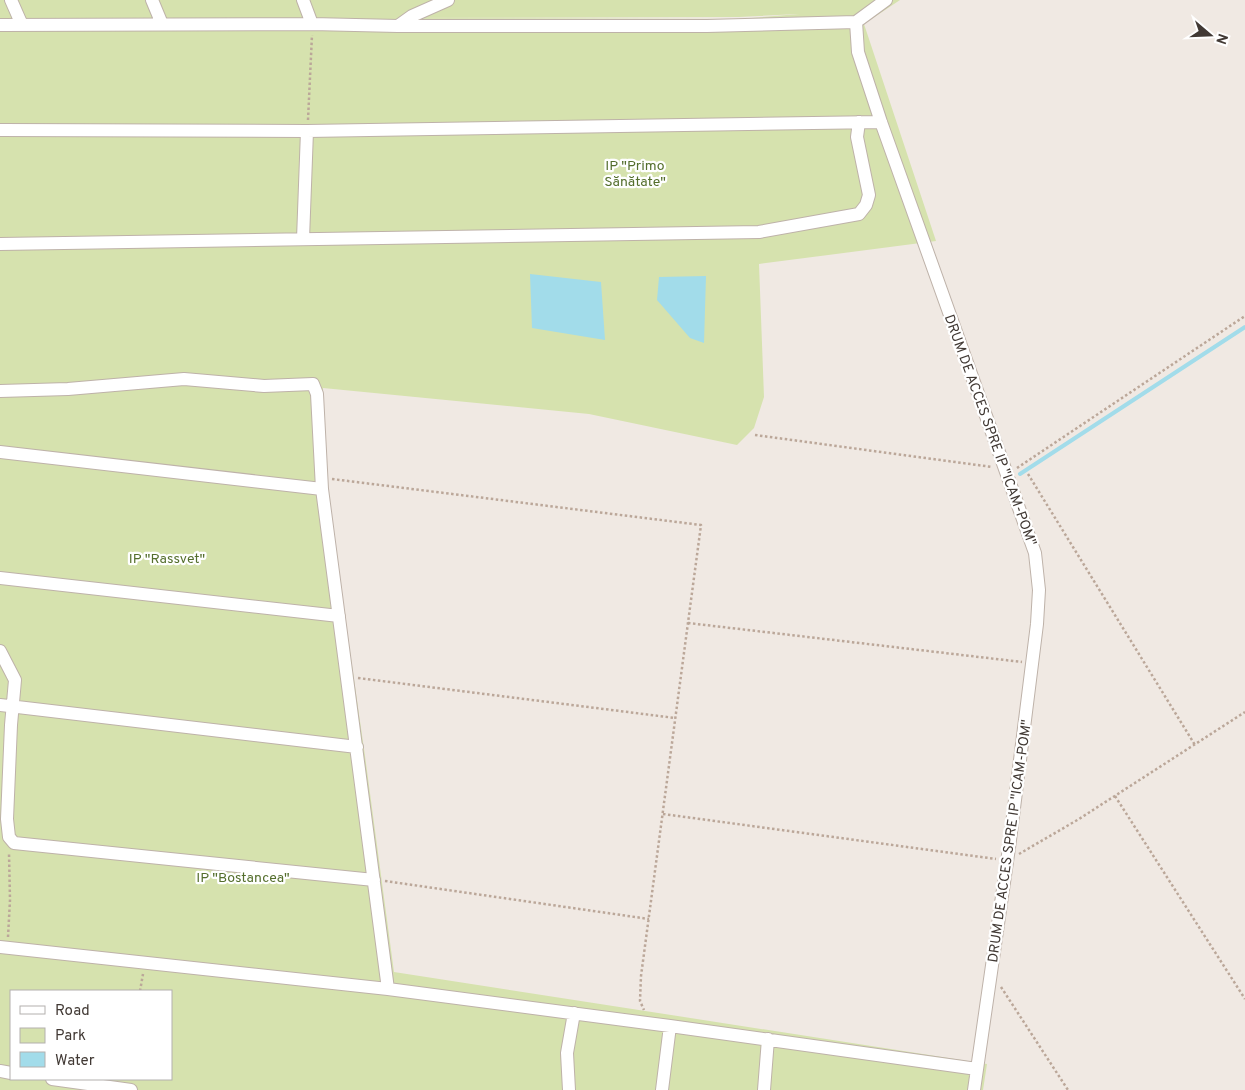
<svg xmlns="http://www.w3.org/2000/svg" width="1245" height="1090" font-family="Overpass,sans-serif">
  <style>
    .green { fill: #d6e2ae; fill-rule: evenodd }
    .water { fill: #a2dcea }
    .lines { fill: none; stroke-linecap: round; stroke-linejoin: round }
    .stream { stroke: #a2dcea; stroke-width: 4 }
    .minor-casing { stroke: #beb2a9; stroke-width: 14 }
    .path { stroke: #bba799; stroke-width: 2.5; stroke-dasharray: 2.5 2.5; stroke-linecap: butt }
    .minor { stroke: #fff; stroke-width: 12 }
    .labels { text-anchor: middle; stroke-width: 4.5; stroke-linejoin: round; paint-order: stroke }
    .park-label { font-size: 14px; fill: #546e2c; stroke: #fff }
    .street-label { font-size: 14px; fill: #413934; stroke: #fff }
  </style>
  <rect width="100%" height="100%" fill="#f0e9e3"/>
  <path class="green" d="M0,0H900L864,24L936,241L759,264L764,397L754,428L737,445L589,414L323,388L326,484L365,756L394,972L987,1064L983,1090H0ZM799,14L739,19L375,18L739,17ZM11,991H171V1079H11Z"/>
  <path class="water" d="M530,274L601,282L605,340L532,328Z
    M706,276L704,343L690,338L657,300L659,277Z"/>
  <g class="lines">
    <path class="stream" d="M1020,474L1245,327"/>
    <g class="minor-casing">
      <path id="minor" d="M11,0L22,25
        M152,0L162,24
        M303,0L312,24
        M856,22L858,52L881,122L1035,553L1039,590L1037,624L1009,848L974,1090
        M0,25L312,24L398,26H707L856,22L886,0
        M398,26L412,16L448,0
        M0,130L307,131L881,122
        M303,239L307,131
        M0,244L759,232L859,214L866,205L869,195L857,137L859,122
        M0,391L68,389L184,379L264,386L313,384L317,394L322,489L388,989
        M0,452L322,489
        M0,578L339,616
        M0,651L15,680L11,725L7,819L9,837L14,843L374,880
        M0,705L357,747
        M0,947L388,989L670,1026L977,1069
        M0,1071L11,1073
        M52,1079L131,1090
        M569,1090L567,1053L574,1013
        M662,1090L670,1026
        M764,1090L768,1039"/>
    </g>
    <path class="path" d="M308,120L312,35
      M755,435L992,467
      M1017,468L1245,316
      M1028,474L1195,745
      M332,479L701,525L641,976L640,1001L644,1010
      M688,623L1022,662
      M358,678L675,718
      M1115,796L1245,999
      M663,814L996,859
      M1019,854L1079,819L1245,712
      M385,881L649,919
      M8,937L10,900L9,853
      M1001,987L1068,1090
      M140,991L143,974"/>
    <use href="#minor" class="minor"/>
  </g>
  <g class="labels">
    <g class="park-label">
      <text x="635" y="170">IP "Primo<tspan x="635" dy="16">Sănătate"</tspan></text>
      <text x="167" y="563">IP "Rassvet"</text>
      <text x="243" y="882">IP "Bostancea"</text>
    </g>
    <g class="street-label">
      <text transform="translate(991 430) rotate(70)" y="5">DRUM DE ACCES SPRE IP "ICAM-POM"</text>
      <text transform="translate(1009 841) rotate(-82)" y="5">DRUM DE ACCES SPRE IP "ICAM-POM"</text>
    </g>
  </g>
  <rect x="10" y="990" width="162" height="90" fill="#ffffff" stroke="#b3b0ae"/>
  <rect x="20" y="1006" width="25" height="8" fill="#ffffff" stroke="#b3b0ae"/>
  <text x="55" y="1015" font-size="15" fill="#413934">Road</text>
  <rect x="20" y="1028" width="25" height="15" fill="#d6e2ae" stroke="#b3b0ae"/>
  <text x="55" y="1040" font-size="15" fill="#413934">Park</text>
  <rect x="20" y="1052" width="25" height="15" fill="#a2dcea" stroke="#b3b0ae"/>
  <text x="55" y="1065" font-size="15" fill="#413934">Water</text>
  <g transform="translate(1210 35) rotate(109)" stroke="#ffffff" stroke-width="4" paint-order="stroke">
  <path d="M0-4L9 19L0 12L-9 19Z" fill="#413934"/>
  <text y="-8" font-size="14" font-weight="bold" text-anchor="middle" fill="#413934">N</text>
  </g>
</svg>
